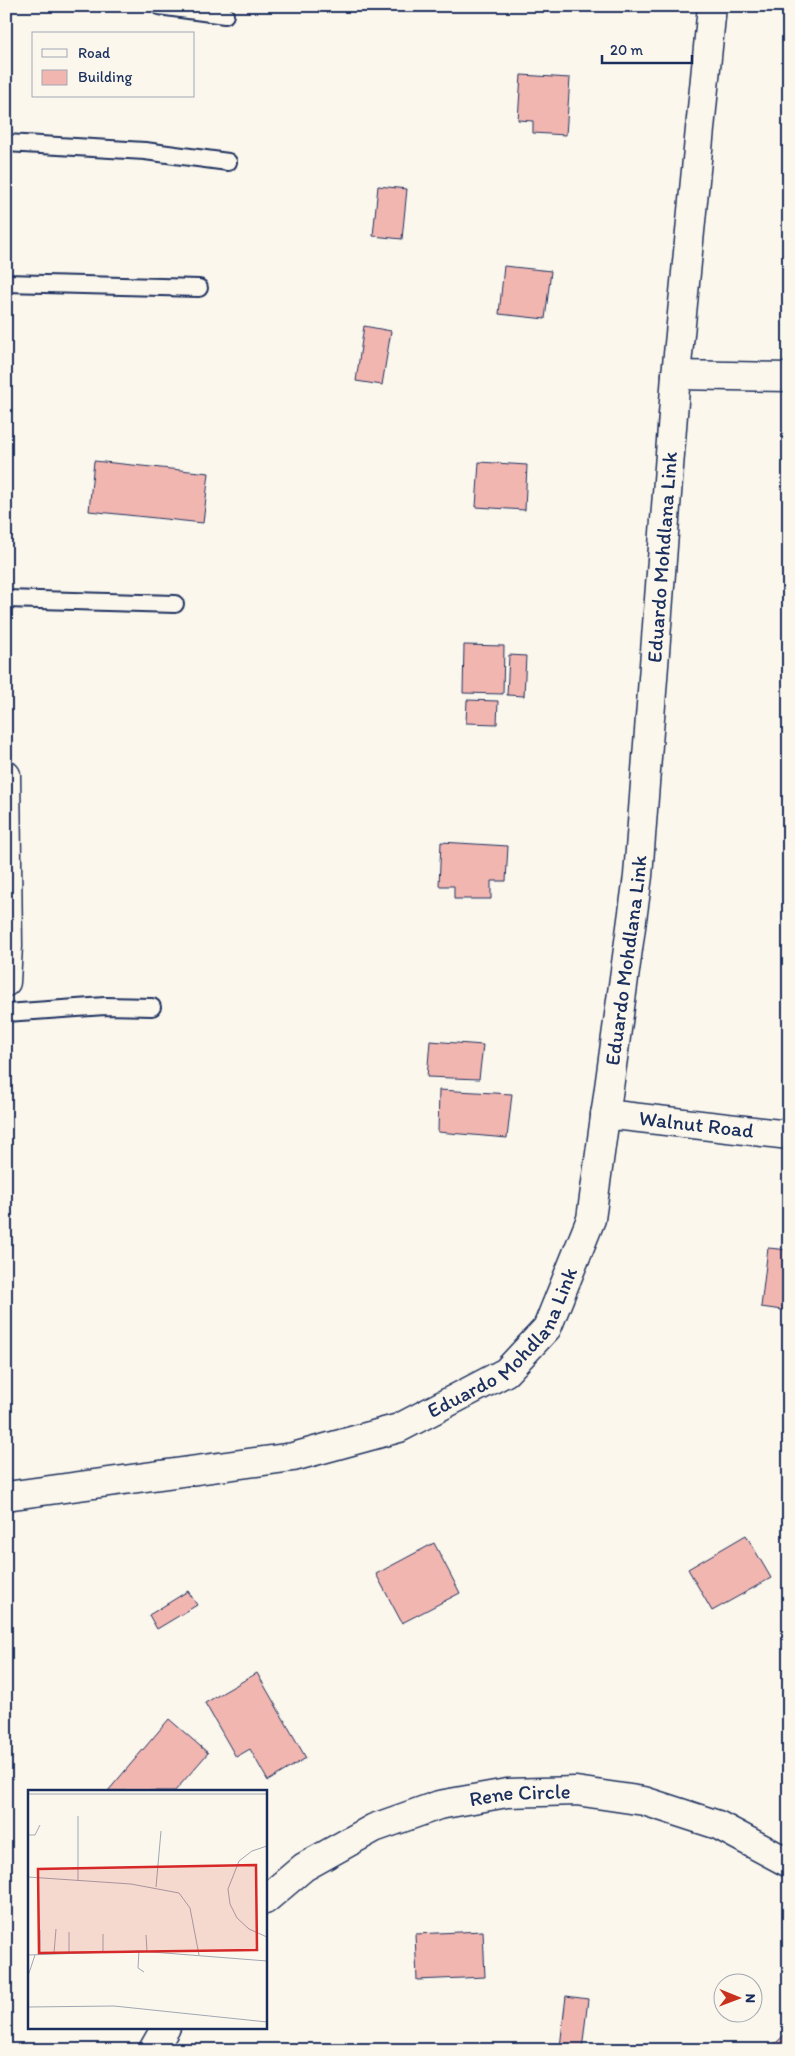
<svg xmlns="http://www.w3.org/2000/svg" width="795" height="2056" font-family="Itim,sans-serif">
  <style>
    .building { fill: #f2b6b1; stroke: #1b2f5e }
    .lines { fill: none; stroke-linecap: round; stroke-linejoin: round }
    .service-casing { stroke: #1b2f5e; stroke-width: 20 }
    .minor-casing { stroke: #1b2f5e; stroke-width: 31 }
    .service { stroke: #fbf7ec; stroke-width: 16 }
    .minor { stroke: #fbf7ec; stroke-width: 28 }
    .labels { text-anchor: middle; stroke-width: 4; stroke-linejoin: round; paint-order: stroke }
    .street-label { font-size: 21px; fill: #1b2f5e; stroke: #fbf7ec }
    .inset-road { fill: none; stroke: #a1a7b3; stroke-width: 1 }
    .view { fill: #d62828; fill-opacity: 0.15; stroke: #d62828; stroke-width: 2.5 }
    .inset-edge { fill: none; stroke: #1b2f5e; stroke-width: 2.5 }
  </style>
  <rect width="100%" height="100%" fill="#fbf7ec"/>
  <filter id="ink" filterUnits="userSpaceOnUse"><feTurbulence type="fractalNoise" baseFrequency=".02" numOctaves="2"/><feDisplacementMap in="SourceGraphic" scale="10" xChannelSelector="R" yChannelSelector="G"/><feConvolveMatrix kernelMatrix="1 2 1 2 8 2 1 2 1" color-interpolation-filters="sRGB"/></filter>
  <g filter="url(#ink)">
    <path class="building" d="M521,75L570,78L566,135L533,133V121L518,120Z
      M378,186L407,189L402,239L373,236Z
      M504,266L551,271L545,319L499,314Z
      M364,326L391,331L382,385L356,381Z
      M94,461L209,473L203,523L89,511Z
      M479,462L527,465L525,510L476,507Z
      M464,645L504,646L503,694L463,693Z
      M509,655L526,656L524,696L507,695Z
      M467,700L498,701L497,724L466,723Z
      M441,842L508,846L506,881H491V899H454V886H439Z
      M430,1041L483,1045L479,1079L427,1077Z
      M439,1090L512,1094L507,1138L438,1132Z
      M768,1248L789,1250V1311L761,1307Z
      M746,1535L771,1578L712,1611L688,1569Z
      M434,1543L460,1593L402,1623L376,1574Z
      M188,1591L197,1605L157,1629L149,1615Z
      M257,1673L306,1758L268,1781L250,1749L236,1757L205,1703Z
      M169,1719L208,1753L175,1791H108Z
      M483,1931L485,1977L417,1980L415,1934Z
      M566,1996L588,1999L582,2050L560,2047Z
      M789,2031V2050H768Z"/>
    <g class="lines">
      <g class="service-casing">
        <path id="service" d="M159,6L225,15
          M6,143L145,151L228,162
          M6,283L199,288
          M6,599L175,604
          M6,1013L105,1006L152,1007"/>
      </g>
      <g class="minor-casing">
        <g id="minor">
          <path d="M676,375L789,377"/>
          <path d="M6,775L8,946L6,982"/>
          <path id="s1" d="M605,1114L789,1135"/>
          <path id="s2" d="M6,1496L293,1457L399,1428L506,1372L547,1328L591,1219L638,876L676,375L712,6"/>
          <path id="s3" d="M265,1900L304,1867L374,1828L439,1805L507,1793L576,1791L644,1801L718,1825L789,1863"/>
          <path d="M153,2050L166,2027"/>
        </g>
      </g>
      <use href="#service" class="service"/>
      <use href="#minor" class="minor"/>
    </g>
  </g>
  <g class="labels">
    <g class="street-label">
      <text dy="7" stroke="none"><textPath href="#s2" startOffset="1364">Eduardo Mohdlana Link</textPath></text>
      <text dy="7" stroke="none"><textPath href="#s2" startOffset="959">Eduardo Mohdlana Link</textPath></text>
      <text dy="7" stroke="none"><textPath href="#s1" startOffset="92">Walnut Road</textPath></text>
      <text dy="7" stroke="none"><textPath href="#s2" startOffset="539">Eduardo Mohdlana Link</textPath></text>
      <text dy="7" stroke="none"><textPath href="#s3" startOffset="282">Rene Circle</textPath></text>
    </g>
  </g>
  <g transform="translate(28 1790)">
    <rect width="239" height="239" fill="#fbf7ec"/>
    <path class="inset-road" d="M0,4H239M0,45H7L12,35M239,56L224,61L211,71L200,99L202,114L209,128L221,139L239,147M0,87L103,94L151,103L162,118L171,165M50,91V26M128,97L133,41M118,145L119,161M111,161L110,178L116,182M75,162V144M26,163L28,139M41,163V142M12,164V140M0,165L111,161L239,171M0,186L7,165M0,217L86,216L239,232"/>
    <path class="view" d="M228,75L229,160L11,163L10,79Z"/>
    <rect width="239" height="239" class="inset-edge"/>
  </g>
  <rect width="795" height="2056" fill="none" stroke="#fbf7ec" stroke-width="25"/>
  <rect x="12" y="12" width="770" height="2031" fill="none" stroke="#1b2f5e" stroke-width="2" filter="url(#ink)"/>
  <rect x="32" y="32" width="162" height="65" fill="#fbf7ec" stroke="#a1a7b3"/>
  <rect x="42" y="49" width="25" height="8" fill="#fbf7ec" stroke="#a1a7b3"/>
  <text x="78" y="58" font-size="15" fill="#1b2f5e">Road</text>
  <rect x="42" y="70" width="25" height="15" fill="#f2b6b1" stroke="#a1a7b3"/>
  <text x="78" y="82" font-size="15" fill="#1b2f5e">Building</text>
  <g transform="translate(738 1998) rotate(91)"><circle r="24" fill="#fbf7ec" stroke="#a1a7b3"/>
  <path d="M0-4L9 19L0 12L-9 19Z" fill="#c8321e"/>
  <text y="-8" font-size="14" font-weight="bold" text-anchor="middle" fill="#1b2f5e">N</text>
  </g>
  <path d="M602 55v8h90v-8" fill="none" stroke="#1b2f5e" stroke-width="2.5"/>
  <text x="610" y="55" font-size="15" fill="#1b2f5e" stroke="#fbf7ec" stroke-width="4" paint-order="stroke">20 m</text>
</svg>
